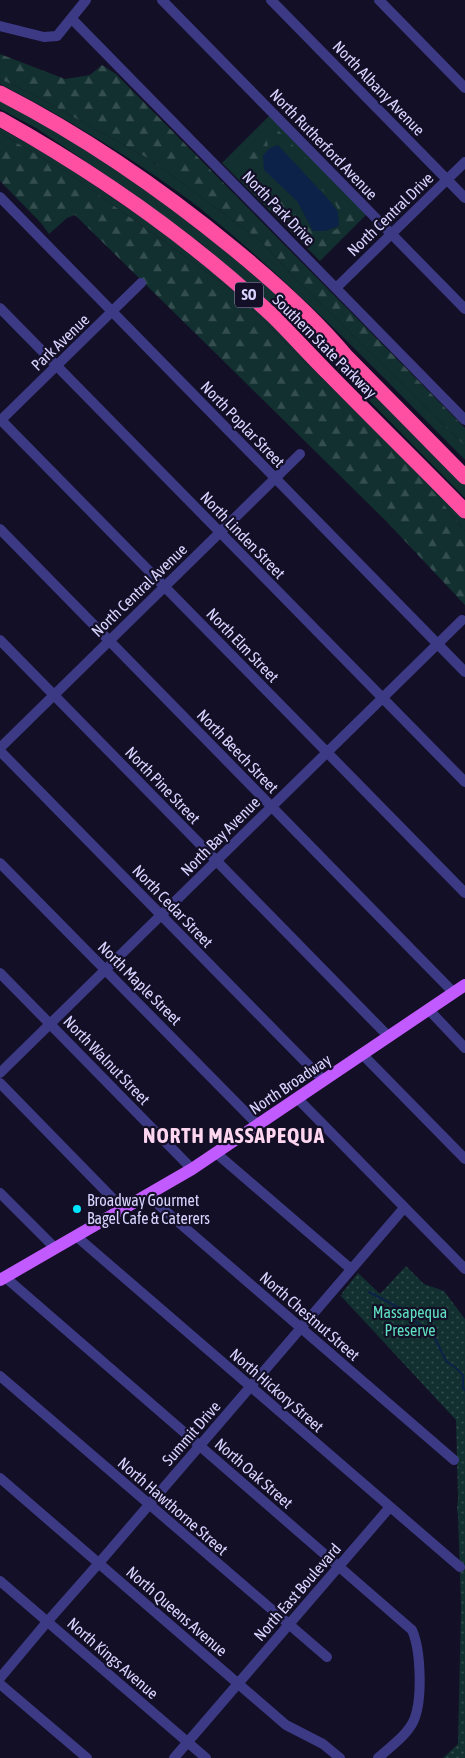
<svg xmlns="http://www.w3.org/2000/svg" width="465" height="1758" font-family="'Asap Condensed',sans-serif">
  <style>
    .green { fill: #12302f }
    .forest { fill: url(#forest-firs) }
    .park { fill: url(#park-dots) }
    .water { fill: #0c2248 }
    .lines { fill: none; stroke-linecap: round; stroke-linejoin: round }
    .stream { stroke: #0c2248; stroke-width: 2 }
    .minor { stroke: #3d3a85; stroke-width: 10 }
    .major { stroke: #c25bff; stroke-width: 12 }
    .highway { stroke: #ff4fa3; stroke-width: 15 }
    .poi-dot { fill: #00e5ff; stroke: #130f26; stroke-width: 2 }
    .labels { text-anchor: middle; stroke-width: 4.5; stroke-linejoin: round; paint-order: stroke }
    .shield { fill: #130f26; stroke: #9e99be; stroke-width: 1 }
    .shield-label { font-size: 15px; font-weight: bold; fill: #d9d4ff }
    .street-label { font-size: 16px; fill: #d9d4ff; stroke: #130f26 }
    .poi-label { font-size: 16px; fill: #d9d4ff; stroke: #130f26; text-anchor: start }
    .park-label { font-size: 16px; fill: #5fe0c0; stroke: #130f26 }
    .district-label { font-size: 21px; font-weight: bold; letter-spacing: 1px; fill: #ffd6f0; stroke: #130f26 }
  </style>
  <defs>
    <pattern id="forest-firs" width="22" height="20" patternUnits="userSpaceOnUse" patternTransform="scale(1.25)"><rect width="22" height="20" fill="#12302f"/><path d="M5 1l3.5 6h-7zM16 11l3.5 6h-7z" fill="#344d4e"/></pattern>
    <pattern id="park-dots" width="8" height="8" patternUnits="userSpaceOnUse" patternTransform="scale(1.25)"><rect width="8" height="8" fill="#12302f"/><path d="M2 2h.1M6 6h.1" fill="none" stroke="#344d4e" stroke-width="1.8" stroke-linecap="round"/></pattern>
  </defs>
  <rect width="100%" height="100%" fill="#130f26"/>
  <path class="green" d="M0,79L32,94L151,160L262,242L291,274L465,446V460C380,374 296,286 202,210C165,181 126,156 86,132C58,115 30,99 0,84Z
    M0,98L43,121L172,205L308,322L465,482V498L299,329L202,244L124,187L36,128L0,109Z
    M269,116L367,214L320,261L222,163Z
    M0,128L58,161L150,223L234,289L283,335L455,510L465,520V531L419,474L232,290L65,171L0,133Z"/>
  <path class="forest" d="M0,54L65,79L90,75L102,65L116,74L465,428V446L291,274L262,242L151,160L32,94L0,79Z
    M274,126L360,214L361,216L324,252C305,242 297,221 282,206C273,196 249,179 246,165C244,154 254,142 261,135H266L268,147L260,157L261,168L263,174L295,202L313,234C323,234 333,233 341,226V216L335,203L311,179L277,141L273,134Z
    M0,133L65,171L232,290L419,474L465,531V605L386,521L75,215L67,218L49,234L41,223L0,181Z"/>
  <path class="park" d="M406,1266L424,1284L444,1291L465,1319V1758H443L458,1744L461,1607L458,1514L457,1511L458,1497L456,1420L340,1295H343L342,1293L358,1273L379,1293H381Z"/>
  <path class="water" d="M278,145L329,200L338,212L339,226L325,231H313L297,201L264,170L263,155L270,148Z"/>
  <g class="lines">
    <path class="stream" d="M369,1292L407,1312L416,1322L432,1332L446,1361L456,1368L463,1375V1388L465,1390"/>
    <path class="minor" d="M162,0L465,309
      M271,0L465,198
      M379,0L465,88
      M72,19L465,420
      M0,26L44,37L57,36L86,0
      M0,197L465,672
      M336,288L465,162
      M0,308L465,782
      M0,419L465,893
      M0,421L141,283
      M0,529L454,993
      M0,640L389,1037
      M0,748L300,454
      M0,751L324,1081
      M0,863L258,1125
      M0,973L192,1169
      M429,1010L465,1048
      M363,1055L465,1159
      M0,1073L462,620
      M0,1083L123,1209
      M298,1099L465,1269
      M216,1153L351,1269
      M0,1193L55,1248
      M147,1195L454,1460
      M76,1236L460,1567
      M5,1277L412,1630C421,1650 423,1702 413,1722C406,1736 390,1747 378,1758
      M0,1376L327,1657
      M0,1478L286,1725L323,1744L340,1758
      M0,1581L206,1758
      M0,1678L47,1622L99,1563L404,1208
      M0,1684L87,1758
      M174,1758L390,1507"/>
    <path class="major" d="M0,1280L192,1169L465,985"/>
    <path class="highway" d="M0,93C84,136 161,189 234,249C273,281 313,316 346,356L465,477
      M0,119C98,174 191,239 273,316C292,335 310,355 329,374C374,420 420,465 465,511"/>
  </g>
  <circle class="poi-dot" cx="77" cy="1209" r="5"/>
  <g class="labels">
    <rect class="shield" x="235" y="282.5" width="28" height="25" rx="4"/>
    <g class="shield-label">
      <text x="249" y="300">SO</text>
    </g>
    <g class="street-label">
      <text transform="translate(379 88) rotate(46)" y="6">North Albany Avenue</text>
      <text transform="translate(324 144) rotate(46)" y="6">North Rutherford Avenue</text>
      <text transform="translate(279 208) rotate(46)" y="6">North Park Drive</text>
      <text transform="translate(390 214) rotate(-44)" y="6">North Central Drive</text>
      <text transform="translate(60 342) rotate(-44)" y="6">Park Avenue</text>
      <text transform="translate(325 346) rotate(45)" y="6">Southern State Parkway</text>
      <text transform="translate(243 424) rotate(46)" y="6">North Poplar Street</text>
      <text transform="translate(243 535) rotate(46)" y="6">North Linden Street</text>
      <text transform="translate(139 590) rotate(-44)" y="6">North Central Avenue</text>
      <text transform="translate(243 645) rotate(46)" y="6">North Elm Street</text>
      <text transform="translate(238 751) rotate(46)" y="6">North Beech Street</text>
      <text transform="translate(163 785) rotate(46)" y="6">North Pine Street</text>
      <text transform="translate(220 836) rotate(-45)" y="6">North Bay Avenue</text>
      <text transform="translate(173 906) rotate(46)" y="6">North Cedar Street</text>
      <text transform="translate(140 983) rotate(45)" y="6">North Maple Street</text>
      <text transform="translate(107 1060) rotate(46)" y="6">North Walnut Street</text>
      <text transform="translate(290 1084) rotate(-34)" y="6">North Broadway</text>
      <text transform="translate(310 1316) rotate(41)" y="6">North Chestnut Street</text>
      <text transform="translate(277 1390) rotate(41)" y="6">North Hickory Street</text>
      <text transform="translate(191 1433) rotate(-49)" y="6">Summit Drive</text>
      <text transform="translate(254 1473) rotate(41)" y="6">North Oak Street</text>
      <text transform="translate(173 1506) rotate(41)" y="6">North Hawthorne Street</text>
      <text transform="translate(297 1592) rotate(-49)" y="6">North East Boulevard</text>
      <text transform="translate(177 1611) rotate(41)" y="6">North Queens Avenue</text>
      <text transform="translate(113 1658) rotate(41)" y="6">North Kings Avenue</text>
    </g>
    <g class="poi-label">
      <text x="87" y="1206">Broadway Gourmet<tspan x="87" dy="18">Bagel Cafe &amp; Caterers</tspan></text>
    </g>
    <g class="park-label">
      <text x="410" y="1318">Massapequa<tspan x="410" dy="18">Preserve</tspan></text>
    </g>
    <g class="district-label">
      <text x="234" y="1143">NORTH MASSAPEQUA</text>
    </g>
  </g>
</svg>
